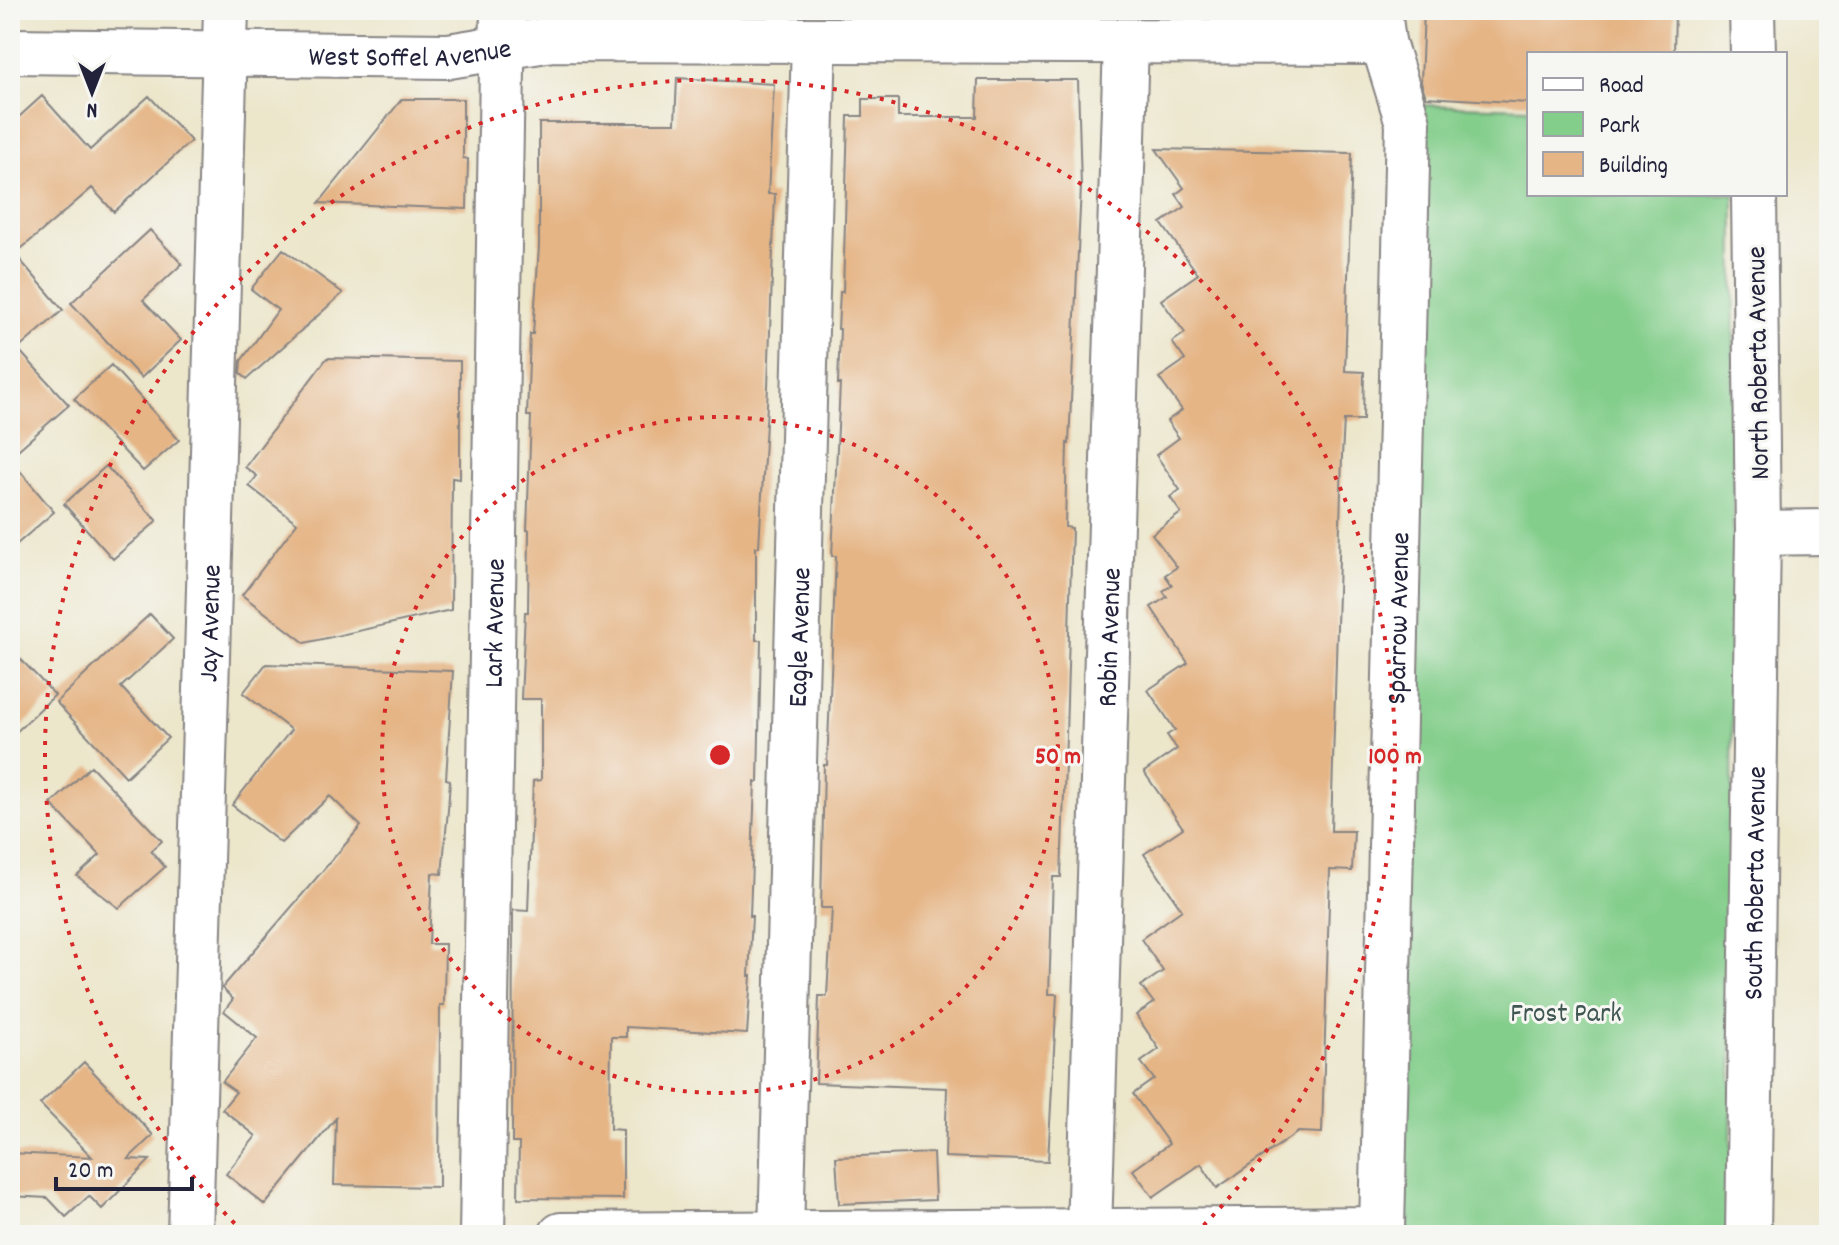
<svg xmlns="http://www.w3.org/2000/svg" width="1839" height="1245" font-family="Dekko,sans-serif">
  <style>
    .green { fill: #83ce8b; stroke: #527863; stroke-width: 2 }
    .building { fill: #e5b586 }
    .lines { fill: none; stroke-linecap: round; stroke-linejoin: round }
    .minor-casing { stroke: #878483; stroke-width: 48 }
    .minor { stroke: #fff; stroke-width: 44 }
    .ring { fill: none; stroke: #d62828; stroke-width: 4; stroke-dasharray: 4 8 }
    .labels { text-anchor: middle; stroke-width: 6; stroke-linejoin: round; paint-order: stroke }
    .street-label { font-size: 28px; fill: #22223b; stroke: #f6f6f2 }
    .park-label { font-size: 28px; fill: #3f5653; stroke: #f6f6f2 }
    .centre { fill: #d62828; stroke: #f6f6f2; stroke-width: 4 }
    .ring-label { font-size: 24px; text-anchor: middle; font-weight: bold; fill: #d62828; stroke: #f6f6f2; stroke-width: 6; stroke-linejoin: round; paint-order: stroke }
  </style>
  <rect width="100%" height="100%" fill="#f6f6f2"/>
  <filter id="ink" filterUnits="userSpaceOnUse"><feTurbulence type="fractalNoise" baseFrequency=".0125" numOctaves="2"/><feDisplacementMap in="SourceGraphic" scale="16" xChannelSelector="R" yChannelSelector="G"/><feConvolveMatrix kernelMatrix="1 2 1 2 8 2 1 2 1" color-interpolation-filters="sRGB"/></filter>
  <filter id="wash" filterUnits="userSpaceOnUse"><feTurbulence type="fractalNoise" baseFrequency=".006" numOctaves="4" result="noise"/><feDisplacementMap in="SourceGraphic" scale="32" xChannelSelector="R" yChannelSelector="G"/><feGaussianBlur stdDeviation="1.8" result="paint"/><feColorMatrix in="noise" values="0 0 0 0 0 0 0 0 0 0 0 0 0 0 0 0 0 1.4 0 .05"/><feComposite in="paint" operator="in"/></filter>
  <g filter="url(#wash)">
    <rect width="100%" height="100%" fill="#ece6cb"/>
    <path class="green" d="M1419,105L1529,108V194H1734L1731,1233L1395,1235Z"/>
    <g id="blocks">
      <path class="building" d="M1424,10H1675L1674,54H1529V103L1426,97L1421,82Z
        M677,78L774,84L768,194H775L768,387L759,547H756V640H761L758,782H755L750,916H752L749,976H751L747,1034L626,1027V1037H611L610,1129L623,1130V1199L518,1198L519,1143H512L513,910L528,911L533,781L541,780V699H521L525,612H528L529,530H527L531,416H527L530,334H533L539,246V123H675Z
        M978,80H1078L1081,187L1069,444L1067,443L1065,527L1072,528L1066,736L1061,877H1053L1049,994H1057L1048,1161L945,1157L947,1088L816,1083L819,996H827L832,908H821L824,765H827L836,556H832L840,384H838L840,329H838L840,292H843L848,116H863V99H898V117H977Z
        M42,96L90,150L149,96L191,141L114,212L92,188L15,254L63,310L18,349L69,405L10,457V125Z
        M402,99H463V158L468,159L467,209L319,203Z
        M1156,149L1352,153L1345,371L1364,372L1363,420H1344L1342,456L1331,831H1354L1352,871L1330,870L1322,1133L1298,1132L1217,1188L1201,1164L1153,1197L1133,1170L1169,1144L1133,1094L1154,1079L1141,1062L1159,1049L1136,1015L1154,1003L1141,986L1163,971L1141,939L1182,910L1144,854L1183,828L1144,772L1177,749L1167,735L1175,730L1148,690L1188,663L1151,607L1167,597L1163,591L1172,585L1165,575L1177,567L1152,534L1181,513L1170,497L1180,490L1156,455L1179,438L1167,421L1182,410L1159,378L1185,360L1172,342L1185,333L1161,300L1198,274L1161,223L1185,207L1176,194L1184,188Z
        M150,230L182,264L143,300L181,340L141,378L71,303Z
        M283,249L343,293L247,379L240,373L241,361L278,310L251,289Z
        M327,358L460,361V479L452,478L451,610L305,643L242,595L297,523L249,486L257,476L245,467Z
        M111,365L179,440L143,471L74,399Z
        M10,459L54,512L10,550Z
        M106,466L157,521L113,559L64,504Z
        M150,614L173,639L121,687L168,738L126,777L56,702Z
        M10,648L55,695L10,738Z
        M266,664L453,671L446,779L450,780L448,810L442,874L432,873L429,944H445L444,1005H440L439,1187L334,1185L336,1118L265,1205L226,1174L256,1136L222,1109L236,1092L222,1082L257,1038L224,1011L233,999L222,988L361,826L330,796L281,843L232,805L291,730L243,693Z
        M91,766L162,841L151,851L165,867L119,908L77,876L100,855L51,804Z
        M84,1062L153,1135L128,1159L150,1160L102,1209L89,1196L66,1217L48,1198L10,1196V1153L92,1157L40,1104Z
        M933,1153L935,1200L839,1204L836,1157Z"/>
    </g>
  </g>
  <g filter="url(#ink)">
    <use href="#blocks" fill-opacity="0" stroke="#878483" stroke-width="2"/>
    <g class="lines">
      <g class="minor-casing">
        <g id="minor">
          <path d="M1752,10L1753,54"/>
          <path id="s1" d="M10,51L449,56L552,39L1383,42"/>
          <path d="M1758,533L1829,532"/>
          <path id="s2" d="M1089,1231L1126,42"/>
          <path id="s3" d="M781,1233L814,40"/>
          <path id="s4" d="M190,1235L226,10"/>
          <path id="s5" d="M482,1235L503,10"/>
          <path id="s6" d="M561,1235L1382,1229L1408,123L1383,42L1379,10"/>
          <path id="s7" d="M1748,1235L1758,533L1754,194"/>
        </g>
      </g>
      <use href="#minor" class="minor"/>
    </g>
  </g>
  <g class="ring">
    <circle cx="720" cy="755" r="338"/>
    <path d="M243 1232A675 675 0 1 1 1197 1232"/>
  </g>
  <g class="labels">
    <g class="street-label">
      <text dy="10" stroke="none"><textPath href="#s1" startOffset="400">West Soffel Avenue</textPath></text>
      <text transform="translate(1756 363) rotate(-91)" y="10">North Roberta Avenue</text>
      <text dy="10" stroke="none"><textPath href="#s6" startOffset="1432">Sparrow Avenue</textPath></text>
      <text dy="10" stroke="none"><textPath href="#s4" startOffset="612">Jay Avenue</textPath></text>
      <text dy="10" stroke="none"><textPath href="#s5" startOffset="612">Lark Avenue</textPath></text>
      <text dy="10" stroke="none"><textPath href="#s2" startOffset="594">Robin Avenue</textPath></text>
      <text dy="10" stroke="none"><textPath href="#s3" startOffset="596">Eagle Avenue</textPath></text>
      <text dy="10" stroke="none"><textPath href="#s7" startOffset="352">South Roberta Avenue</textPath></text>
    </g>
    <g class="park-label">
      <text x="1566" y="1021">Frost Park</text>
    </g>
  </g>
  <circle cx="720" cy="755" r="12" class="centre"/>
  <g class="ring-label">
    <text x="1058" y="763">50 m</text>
    <text x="1395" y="763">100 m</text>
  </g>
  <rect width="1839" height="1245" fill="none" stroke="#f6f6f2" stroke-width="40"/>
  <rect x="1527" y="52" width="260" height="144" fill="#f6f6f2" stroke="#a1a1a9" stroke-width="2"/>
  <rect x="1543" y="78" width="40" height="12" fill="#ffffff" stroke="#a1a1a9" stroke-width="2"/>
  <text x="1599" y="92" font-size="24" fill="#22223b">Road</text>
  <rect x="1543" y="112" width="40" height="24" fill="#83ce8b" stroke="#a1a1a9" stroke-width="2"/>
  <text x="1599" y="132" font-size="24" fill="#22223b">Park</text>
  <rect x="1543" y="152" width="40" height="24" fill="#e5b586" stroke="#a1a1a9" stroke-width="2"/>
  <text x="1599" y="172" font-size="24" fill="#22223b">Building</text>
  <g transform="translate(92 92) rotate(180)" stroke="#f6f6f2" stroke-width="6" paint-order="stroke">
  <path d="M0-6L14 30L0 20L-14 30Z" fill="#22223b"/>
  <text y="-12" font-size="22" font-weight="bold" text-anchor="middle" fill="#22223b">N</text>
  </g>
  <path d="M56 1177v12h136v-12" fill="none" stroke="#22223b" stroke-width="4"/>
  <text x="68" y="1177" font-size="24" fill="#22223b" stroke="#f6f6f2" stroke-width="6" paint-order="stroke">20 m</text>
</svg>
